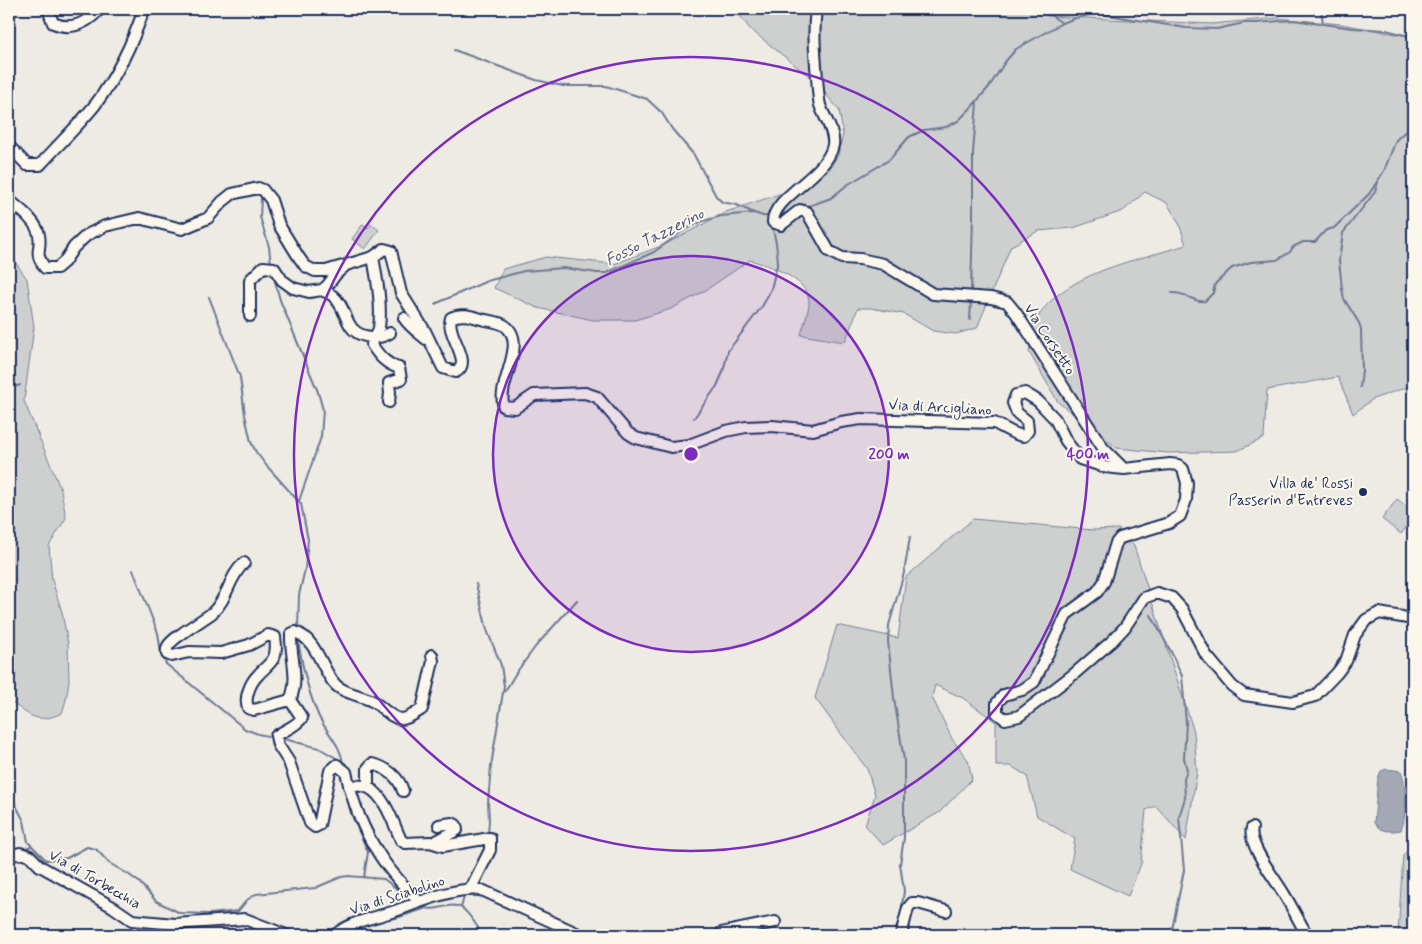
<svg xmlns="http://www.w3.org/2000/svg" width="1422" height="944" font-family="Mynerve,sans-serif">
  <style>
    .green { fill: #cecfcf; stroke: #747f96 }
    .water { fill: #a3a8b4; stroke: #6d7892 }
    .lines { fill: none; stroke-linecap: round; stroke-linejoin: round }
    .stream { stroke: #6d7892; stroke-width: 2 }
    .minor-casing { stroke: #1b2f5e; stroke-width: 14 }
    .minor { stroke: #fbf7ec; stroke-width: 10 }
    .ring { fill: none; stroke: #7b2cbf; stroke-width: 2.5 }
    .poi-dot { fill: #1b2f5e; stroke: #fbf7ec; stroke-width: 2 }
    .labels { text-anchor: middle; stroke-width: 4; stroke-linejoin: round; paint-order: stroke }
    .street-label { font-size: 15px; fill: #1b2f5e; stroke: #fbf7ec }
    .poi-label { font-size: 15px; fill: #1b2f5e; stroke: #fbf7ec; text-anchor: end }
    .water-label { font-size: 16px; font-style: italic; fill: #445378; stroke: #fbf7ec }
    .centre { fill: #7b2cbf; stroke: #fbf7ec; stroke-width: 2.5 }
    .ring-label { font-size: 15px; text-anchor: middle; font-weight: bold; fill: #7b2cbf; stroke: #fbf7ec; stroke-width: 4; stroke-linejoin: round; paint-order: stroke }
  </style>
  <rect width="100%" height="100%" fill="#eeebe4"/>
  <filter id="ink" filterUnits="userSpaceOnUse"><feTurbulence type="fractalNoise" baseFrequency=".02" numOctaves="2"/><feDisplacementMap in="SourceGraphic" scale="10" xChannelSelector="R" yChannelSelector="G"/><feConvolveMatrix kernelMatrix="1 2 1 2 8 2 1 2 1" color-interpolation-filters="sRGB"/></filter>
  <g filter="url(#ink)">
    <path class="green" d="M735,9H1044L1047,16L1211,24L1277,18L1341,24L1413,37V385L1373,399L1353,414L1338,377L1267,390L1264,438L1237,451L1168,453L1117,448L1058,402L1029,352C1031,342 1032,327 1037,318C1065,272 1138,260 1186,245L1179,223L1167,203L1145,192L1123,211L1073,228L1038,231L1011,246L977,328L956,334L933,331L904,314L871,308H858L845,342L801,335C803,326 810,308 809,300C805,277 770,266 750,260L706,290L671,309L635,320H593L538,308L494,288L503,269L546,257L614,264L666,244L726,212L800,187L829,170L838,155L843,134L839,110L816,82L750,29Z
      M363,224L368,228L371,224L379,230L365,249L352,239Z
      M9,253L27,279L34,327L24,401L61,490L66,518L49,546L52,580L62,612L68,644L69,681L66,700L62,713C36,725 29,715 9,700Z
      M1397,499L1413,512V518L1401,534L1382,519Z
      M973,519L1093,530L1119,529L1134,546L1194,732L1197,772L1186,840L1156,806L1146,810L1141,864L1128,896L1070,869L1075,839L1037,816L1027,776L1011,766H996V722L963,698L935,685L932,697L952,739L968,760L972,779L940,812L883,845L865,825L875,795L867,769L815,698L837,625L898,638L906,577Z
      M1413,847V935H1398L1403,855Z"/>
    <path class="water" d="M1387,769L1401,771C1407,783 1407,817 1401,830C1390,832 1381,832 1374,823L1378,778L1381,771Z"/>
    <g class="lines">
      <path class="stream" d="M1042,9L1062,23
        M1321,9L1323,23
        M454,50L536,80L563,86H606L647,99L662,113L672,129L694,155L716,196L722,202L737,205L754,213
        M261,199L260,217L269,247L271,264
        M806,207L831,198L847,185L889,160L909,137L924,130L946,127L958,121L969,110L989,87L1005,62L1016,49L1062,23L1076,18L1096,13L1186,28L1217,29L1244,23H1256L1293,20L1353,28L1386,30L1413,37
        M777,215L790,212
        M273,274L280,300L318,392L323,410L321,437L299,501
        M971,293L973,216V153L977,103
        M1172,293C1187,292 1192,303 1205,301L1213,293L1215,284L1232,268L1251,262L1277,260L1290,252L1293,247L1303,242H1315L1326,230L1334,228L1369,194L1384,171L1396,140L1413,124
        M209,297L240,377L245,415L251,442L256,452L266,465L301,504L308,540L305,569L299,595L298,629
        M435,304L487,281L524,271L564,268L597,273H607L654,252L683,231L700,222L721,216L754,213L763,216H770
        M970,320L971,300
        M1360,387L1362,370L1361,329L1359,323L1344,299L1342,289L1339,260L1343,233L1375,192L1378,182
        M9,389L20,385
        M694,418L717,386L723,372L728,351L763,305L771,289L778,261L776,243L772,225
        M133,570L158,633L161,653L166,664L245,729L258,734L273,737
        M476,584L487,630L501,665L504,686L491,766L488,803L489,820L488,835
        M1151,615L1170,650L1182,676L1186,723L1184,758L1187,770L1184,779L1185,798L1179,817L1184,870L1171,935
        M298,639C302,666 308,692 319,717C327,733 342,746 343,765
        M505,691L516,673L536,646L577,600
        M280,738L319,748L343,762
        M343,780L351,813L368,852L364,877
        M9,792L24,821L28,842L46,860L67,858L87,847L96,849L109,863L128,874L139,882L156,901L180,913L210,914L238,911L247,900L256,894L315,888L341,877L348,876L384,879L412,901
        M22,849L32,846
        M466,886L467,881L476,869
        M420,906C434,915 450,899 463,909C471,915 477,927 483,935
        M461,908L465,893
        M386,919L396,918L424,909
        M900,920L904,891L900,864L904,838V760L894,698L888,641L889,625L904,573L910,537"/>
      <g class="minor-casing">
        <path id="minor" d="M50,9L49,12L53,23C72,31 87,23 100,9
          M816,9C813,32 815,54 817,78C818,87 818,97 820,105C824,117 835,132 833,145C827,176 773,196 773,222L781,225L800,210L807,212L829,251L842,258L860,259L883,264L933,294L991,298L1007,302L1016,313L1103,448L1124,469
          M9,146L27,165H40C58,145 78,126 95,105C116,77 133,42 144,9
          M9,200C18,208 37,221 39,235C42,251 33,251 45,268H57L64,262L74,247L87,235L105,226L139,218L182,229L208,218L222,202L232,194L258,188L263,190L271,200L279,225L298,256L305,266L315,271H326L373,257L384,249L391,251L401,293L425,331L443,368L456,372C474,362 445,334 451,318C462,312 474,317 485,320C491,321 498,322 504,325C530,342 495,385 504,407L515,408L534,395L585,393L597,397L628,433L636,438L671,447L689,445L726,431L746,427L772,426L813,430L841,422L861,419L994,423C1004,427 1015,436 1024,436L1028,431L1027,421L1017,413L1013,403L1016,395L1025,393L1038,401L1055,419L1066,441L1080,459L1105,467L1124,469L1170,464L1178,465L1183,469L1187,483L1186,500L1180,516L1169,523L1120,538L1116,543L1104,582L1097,592L1067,614L1034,682L1022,690L1004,695L997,703V713L1005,719L1019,716L1074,674L1112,641L1125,627L1144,598L1157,593L1172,598L1182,609L1206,655L1232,686L1244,695L1293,702L1315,696L1337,673L1346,661L1355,635L1366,620L1379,613L1413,619
          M373,257C377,280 382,304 379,328C378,333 373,338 372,345C379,356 386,364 399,368L401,379L389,383L390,393L389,402
          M322,290C325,292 330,293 333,296C350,310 342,334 371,337C380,337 383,337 390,333
          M250,316V280L263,267L274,268L282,280L293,288L309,292L322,290L327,286L336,274L344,267
          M404,318C410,327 418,332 426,339
          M244,563C229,576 228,599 212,613C203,620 172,638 168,646C166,649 167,651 167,654L172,656L189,652L221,653L249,645L268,635L275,637C276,644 277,650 274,657C271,664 263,669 258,675C250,683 244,698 248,708L254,710L290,700L302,718C295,727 286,729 276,736L278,745L289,762L310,823L315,827L319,825L330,771L337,765L346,772C352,800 363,830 379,854C389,871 405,887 418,901
          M290,700C300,679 290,656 291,634L295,632C316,639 321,667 334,683C341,693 361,695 372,701C382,706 390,718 401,719C408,719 416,713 422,709L433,661L432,655
          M349,786C356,785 363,785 369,788C385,796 394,825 401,840L405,843L430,842L443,846L490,838V850L470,890
          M368,787V768L372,764C386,767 399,777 403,791
          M1252,828C1247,844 1276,880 1284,894C1292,907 1299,921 1307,935
          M433,843L457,830L456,825L452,823L439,825
          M9,856L20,853L30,856L40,866L113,907L132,920L175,924L245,919L286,935
          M721,933L775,922
          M335,935C351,921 375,918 395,911C418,903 461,884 484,891L581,935
          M901,935L908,908L912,903H918L946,911"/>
      </g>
      <use href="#minor" class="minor"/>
    </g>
  </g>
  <circle cx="691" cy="454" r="198" fill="#7b2cbf" fill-opacity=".12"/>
  <g class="ring">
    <circle cx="691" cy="454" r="198"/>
    <circle cx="691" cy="454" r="397"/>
  </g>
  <circle class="poi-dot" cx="1363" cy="492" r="5"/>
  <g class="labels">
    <g class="street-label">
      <text transform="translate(1050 339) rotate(57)" y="5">Via Corsetto</text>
      <text transform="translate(940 407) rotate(3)" y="5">Via di Arcigliano</text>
      <text transform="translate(95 879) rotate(30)" y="5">Via di Torbecchia</text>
      <text transform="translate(397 895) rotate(-18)" y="5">Via di Sciabolino</text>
    </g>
    <g class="poi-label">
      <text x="1353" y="488">Villa de' Rossi<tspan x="1353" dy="17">Passerin d'Entreves</tspan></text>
    </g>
    <g class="water-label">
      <text transform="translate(654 236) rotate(-27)" y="6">Fosso Tazzerino</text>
    </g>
  </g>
  <circle cx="691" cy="454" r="8" class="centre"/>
  <g class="ring-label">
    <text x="889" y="459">200 m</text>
    <text x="1088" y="459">400 m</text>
  </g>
  <rect width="1422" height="944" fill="none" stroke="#fbf7ec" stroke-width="30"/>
  <rect x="15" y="15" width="1392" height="914" fill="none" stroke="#1b2f5e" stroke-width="2" filter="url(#ink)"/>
</svg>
